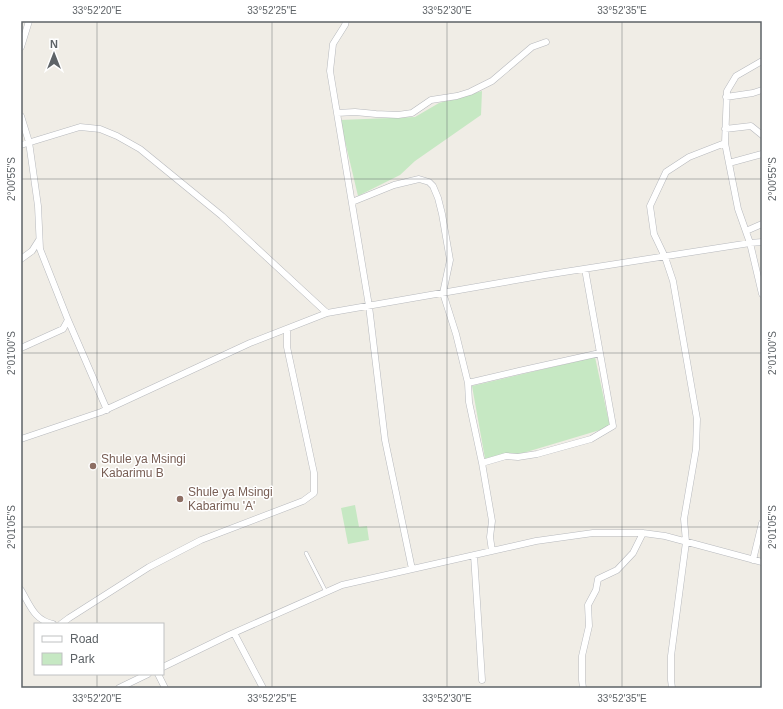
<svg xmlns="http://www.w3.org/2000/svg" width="783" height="709" font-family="Helvetica,sans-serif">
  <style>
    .green { fill: #c6e8c3 }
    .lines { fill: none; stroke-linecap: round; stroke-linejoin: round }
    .lane-casing { stroke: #b7b9bd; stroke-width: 4 }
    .street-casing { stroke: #b7b9bd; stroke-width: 7 }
    .lane { stroke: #fff; stroke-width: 3 }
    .street { stroke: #fff; stroke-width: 6 }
    .ticks { fill: none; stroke: #5e6367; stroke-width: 1; stroke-opacity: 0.45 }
    .education-dot { fill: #8d6e63; stroke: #fff; stroke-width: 1.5 }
    .labels { text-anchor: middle; stroke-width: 3; stroke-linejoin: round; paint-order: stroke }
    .education-label { font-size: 12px; fill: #785e54; stroke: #fff; text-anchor: start }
    .neatline { fill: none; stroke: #5e6367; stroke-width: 1.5 }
    .ticks-label { font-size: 10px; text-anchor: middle; fill: #5e6367 }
  </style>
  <rect width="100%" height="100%" fill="#f0ede6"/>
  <path class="green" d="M482,91L481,115L415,161L400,175L358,196L340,120L415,117L439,103Z
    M595,357L610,427L486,464L472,386Z
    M355,505L359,527L367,526L369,540L348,544L341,508Z"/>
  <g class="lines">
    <g class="lane-casing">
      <path id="lane" d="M306,553L326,592"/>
    </g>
    <g class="street-casing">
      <path id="street" d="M346,21L345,25L333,44L330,71L369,306L385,440L412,569
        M21,47L29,21
        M726,97L753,93L762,90
        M337,113L355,112L376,114L398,115L412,113L431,100L457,96L470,92L492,81L532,47L546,42
        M21,116L29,142L38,206L40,249L68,320L107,410
        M725,129L751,126L762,135
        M725,143L738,209L750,243L762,294
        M21,145L80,127L100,129L117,136L140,149L222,216L327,313
        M729,163L762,154
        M352,202L394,185L419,179L429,182L433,186L438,198L442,214L450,260L443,293L456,334L468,383L469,402L482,463L492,521L490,537L492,551
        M746,231L762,224
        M21,259L32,251L39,240
        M21,348L63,329L68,320
        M468,383L519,371L600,353
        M21,439L101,412L250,343L327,313L545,275L750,243L762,242
        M482,463L506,456L518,457L537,454L591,439L613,426L585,269
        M474,555L482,680
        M753,560L762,523
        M21,590C30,605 34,620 53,624
        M61,624L69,618L149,567L201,540L303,501L314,493V473L287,347V329
        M234,633L263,688
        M163,667L229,635L342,585L536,541L593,533H643L665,536L762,562
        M158,674L165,688
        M119,688L148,674
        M583,688L582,680V656L589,626L588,605L596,590L598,579L617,570L633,553L643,533
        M672,688L671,680V656L686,542L684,519L696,449L697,419L673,281L665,257L654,234L650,206L666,172L689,157L725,143L727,91L736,76L762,61"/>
    </g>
    <use href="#lane" class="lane"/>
    <use href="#street" class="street"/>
  </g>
  <path class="ticks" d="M97,21V624M272,21V688M447,21V688M622,21V688M21,179H762M21,353H762M21,527H762M97,674V688"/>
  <g class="education-dot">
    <circle cx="93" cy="466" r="4"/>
    <circle cx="180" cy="499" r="4"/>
  </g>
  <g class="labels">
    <g class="education-label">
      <text x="101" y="463">Shule ya Msingi<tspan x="101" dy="14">Kabarimu B</tspan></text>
      <text x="188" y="496">Shule ya Msingi<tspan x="188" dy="14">Kabarimu 'A'</tspan></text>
    </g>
  </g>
  <rect width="783" height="709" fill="none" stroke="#ffffff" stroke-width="44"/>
  <rect x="34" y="623" width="130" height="52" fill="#ffffff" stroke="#bfc1c2"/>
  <rect x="42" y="636" width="20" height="6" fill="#ffffff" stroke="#bfc1c2"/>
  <text x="70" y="643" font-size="12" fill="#5e6367">Road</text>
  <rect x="42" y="653" width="20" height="12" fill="#c6e8c3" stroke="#bfc1c2"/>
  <text x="70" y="663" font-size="12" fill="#5e6367">Park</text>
  <g transform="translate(54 54)" stroke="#ffffff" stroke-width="3" paint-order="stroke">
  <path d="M0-3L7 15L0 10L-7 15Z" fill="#5e6367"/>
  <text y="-6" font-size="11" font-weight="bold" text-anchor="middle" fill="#5e6367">N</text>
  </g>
  <rect x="22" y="22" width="739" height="665" class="neatline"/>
  <g class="ticks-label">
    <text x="97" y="14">33°52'20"E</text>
    <text x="272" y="14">33°52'25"E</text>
    <text x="447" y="14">33°52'30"E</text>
    <text x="622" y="14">33°52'35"E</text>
    <text transform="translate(11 179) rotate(-90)" y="4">2°00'55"S</text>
    <text transform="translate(772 179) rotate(-90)" y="4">2°00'55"S</text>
    <text transform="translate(11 353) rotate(-90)" y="4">2°01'00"S</text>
    <text transform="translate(772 353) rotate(-90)" y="4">2°01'00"S</text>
    <text transform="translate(11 527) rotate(-90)" y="4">2°01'05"S</text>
    <text transform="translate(772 527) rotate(-90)" y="4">2°01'05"S</text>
    <text x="97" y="702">33°52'20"E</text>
    <text x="272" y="702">33°52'25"E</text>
    <text x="447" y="702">33°52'30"E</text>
    <text x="622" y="702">33°52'35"E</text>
  </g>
</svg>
